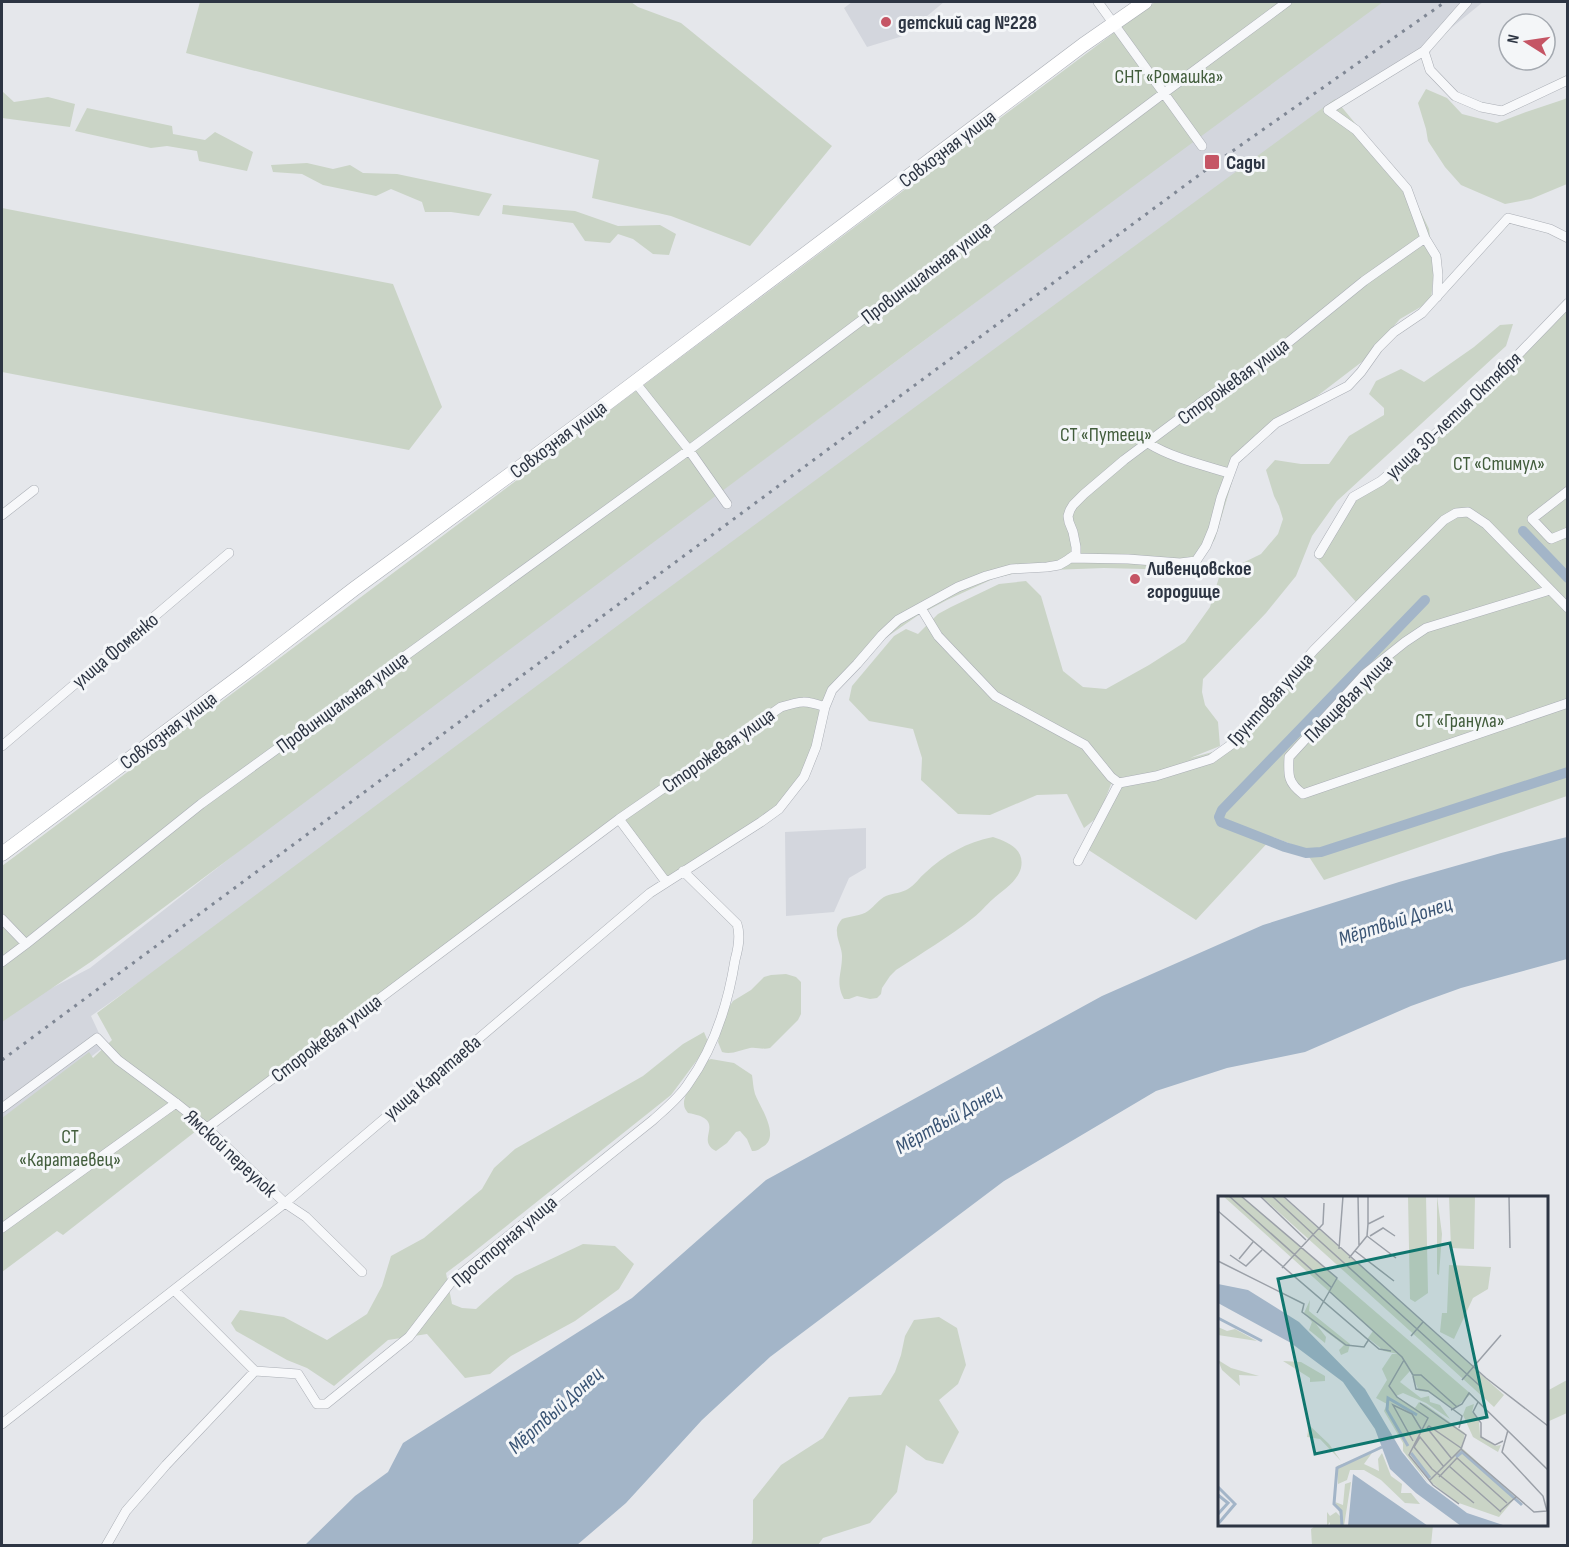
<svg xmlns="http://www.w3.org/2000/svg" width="1569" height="1547" font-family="'Sofia Sans Condensed',sans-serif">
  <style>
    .built { fill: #d3d6dd }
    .green { fill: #cad4c6 }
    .water { fill: #a3b5c8 }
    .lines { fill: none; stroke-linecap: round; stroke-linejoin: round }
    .canal { stroke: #a3b5c8; stroke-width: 10 }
    .street-casing { stroke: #aaaeb5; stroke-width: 10 }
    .secondary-casing { stroke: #aaaeb5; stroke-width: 15 }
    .street { stroke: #f7f8fa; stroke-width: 9 }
    .secondary { stroke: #fff; stroke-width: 14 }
    .rail { stroke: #7f8794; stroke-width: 3; stroke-dasharray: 3 6; stroke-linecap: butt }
    .poi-dot { fill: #c55565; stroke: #f4f6f8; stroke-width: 2 }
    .labels { text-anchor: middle; stroke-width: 6; stroke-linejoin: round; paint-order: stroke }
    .poi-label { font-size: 20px; font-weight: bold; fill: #2d3543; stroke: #f4f6f8; text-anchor: start }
    .park-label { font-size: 20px; fill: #425d3c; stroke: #f4f6f8 }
    .street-label { font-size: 20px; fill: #2d3543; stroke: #f4f6f8 }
    .water-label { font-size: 21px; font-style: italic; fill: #3a5474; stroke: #f4f6f8 }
    .inset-river { fill: none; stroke: #a3b5c8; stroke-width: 3 }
    .inset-road { fill: none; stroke: #9ba0a8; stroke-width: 1.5 }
    .view { fill: #0f766e; fill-opacity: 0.15; stroke: #0f766e; stroke-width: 3 }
    .inset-edge { fill: none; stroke: #2d3543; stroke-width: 3 }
  </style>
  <rect width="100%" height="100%" fill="#e5e7eb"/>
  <path class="built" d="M852,2H944L903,36L867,47L844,8Z
    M1380,2H1483L1434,42L1430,53L1324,108L186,949L91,1016L105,1046L2,1126V1014L90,968L286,814Z
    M866,828V868L849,878L834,912L786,916L785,832Z"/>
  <path class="green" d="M200,2H631L638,7L681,23L832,146L750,246L671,216L592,198L599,160L186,53Z
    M1155,2H1383L914,348L92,961L2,1022V866Z
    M1426,89L1447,98L1462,114L1497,123L1526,112L1565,99L1567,97V184L1531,199L1505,204L1461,185L1445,167L1428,141L1426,129L1418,103Z
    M2,91L14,102L48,97L75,104L70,127L2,118Z
    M1335,99L1409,188L1429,229L1434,268L1431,301L1400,319L1363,361L1240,455L1215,539L1199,563L1182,570L1104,568L1025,571L995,578L947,600L917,616L861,655L831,692L796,794L669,883L618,819L229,1114L218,1126L213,1123L205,1124L63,1235L57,1231L2,1272V1118L89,1052L93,1058L112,1040L97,1013L644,606Z
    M87,108L172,126L173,134L205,140L215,132L253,152L247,171L199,161L197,151L167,146L151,148L75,131Z
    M307,163L333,169L350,165L363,173L397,174L492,194L479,216L451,212H425L422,202L391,189L376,196L323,185L302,174L273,172L271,165Z
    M503,205L575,211L618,226L660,225L676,234L669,255L653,254L633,239L618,234L610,243L585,241L573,223L502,214Z
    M2,208L393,284L442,407L409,450L2,372Z
    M1567,298V796L1324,880L1304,849L1273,837L1196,920L1087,849L1128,776L1111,784L1099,816L1084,828L1067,794L1037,795L990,815L958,814L921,780L922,758L913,729L869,721L849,700L852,686L894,636L906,629L918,634L938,614L951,607L999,584L1026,581L1041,596L1063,671L1083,687L1106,689L1149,665L1185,642L1210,607L1220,574L1261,554L1278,534L1283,519L1279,506L1274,496L1266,470L1275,460L1301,464H1329L1349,436L1384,415V408L1369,394L1376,381L1401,369L1424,382L1474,347L1500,325L1513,324L1506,346L1337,501L1312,536L1296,576L1266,613L1203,679L1202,692L1205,705L1218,722L1220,746L1190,758L1220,750L1357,603L1315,556L1352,501L1476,392Z
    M993,837C1008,842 1025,849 1021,868C1017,882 1003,890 993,899C986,905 981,912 973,918C949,937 922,953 896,970L890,976L882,988L881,994L877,998L870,999L857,996L849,999H844C835,982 842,974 842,956C842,948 837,940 837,932C836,927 839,923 842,919C850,916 861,916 868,911C875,906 879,899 886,896C893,893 902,893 908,889C915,885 919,878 925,873C944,855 967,842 993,837Z
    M786,974L796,977L801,982V1014L798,1020L770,1048C763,1050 757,1047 750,1048C740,1050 732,1055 722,1052L718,1042L725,1013L733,1001L751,990L764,977L771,975Z
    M704,1032L709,1044L671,1095L470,1255L446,1273L452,1304L462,1308L476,1309L495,1292L515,1276L583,1244L615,1246L634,1264L619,1289L575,1321L511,1356L490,1374L465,1378L427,1334L388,1340L334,1386L307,1368L287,1360L236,1331L231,1323L240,1310L284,1317L327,1340L367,1314L382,1286L391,1256L424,1238L482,1189L494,1168L515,1149L643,1076L683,1044Z
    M711,1059L734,1063L752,1075C753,1081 753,1087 755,1094C760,1107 780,1135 764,1146C759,1149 758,1151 752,1151L747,1139L740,1131L736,1132L727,1143L716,1151C693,1139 730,1120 688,1113C686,1110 684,1108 684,1104C683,1094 700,1070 706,1061Z
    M939,1317L957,1328L966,1365L958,1384L939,1400L959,1432L943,1464L926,1460L906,1445L897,1492L870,1523L823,1538L818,1545H751L753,1539V1500L781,1465L823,1438L849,1397L881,1395L895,1372L901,1355L905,1336L914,1320Z
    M1567,1380V1413L1547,1422V1391Z
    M1318,1524H1433V1525L1431,1545H1312L1311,1529Z"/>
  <path class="water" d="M1567,837V959L1461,988L1411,1006L1305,1052L1227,1068L1156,1091L1004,1181L770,1357L702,1420L626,1503L577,1545H305L355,1496L388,1472L403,1443L632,1298L766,1180L1102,996L1263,925L1399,882L1501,853Z"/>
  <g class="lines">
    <path class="canal" d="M1523,531L1568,578
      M1425,600L1222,810L1219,817L1221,822L1285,847L1306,853L1321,852L1568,772"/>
    <g class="street-casing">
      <path id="street" d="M1098,2L1202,146
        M1424,51L1430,70L1455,96L1481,107L1502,111L1568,80
        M1437,297L1438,275L1436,256L1425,238L1407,189L1356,130L1328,110L1424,51L1467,2
        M635,382L689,450L727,504
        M1148,443C1172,458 1203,465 1229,473
        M1568,491L1532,519L1551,539L1568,532
        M2,515L34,490
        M1319,554L1353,497L1381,481L1430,439L1514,359L1568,303
        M1070,558L1128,559L1180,563L1196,561L1206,546L1213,529L1221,498L1235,460L1276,423L1348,386L1361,372L1378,348L1394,332L1422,313L1508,218L1550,229L1568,238
        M1550,590L1426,628L1405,642L1365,674L1289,757C1288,776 1288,783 1303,794L1568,703
        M921,608L938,636L995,696L1085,745L1111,777L1119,783L1156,776L1211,759L1232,744L1314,650L1444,520L1456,513L1468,512L1486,524L1568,608
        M2,746L229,553
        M619,819L666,882
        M1078,861L1119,783
        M2,919L26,944
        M2,962L26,944L201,804L689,450L1164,93L1287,2
        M2,1108L97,1038L118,1060L176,1103L207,1128L285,1203L306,1217L362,1272
        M207,1128L619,819L781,707C801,701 805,700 825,707
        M2,1228L176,1103
        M174,1290L255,1371
        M2,1424L285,1203L650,893L761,822L779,809L804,777L816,747L825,707L832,690L857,664L882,635L898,620L958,587L986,576L1011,569L1047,567L1059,565L1066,561L1076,554V547L1073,532L1069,522L1068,516L1070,510L1073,505L1084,494L1124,460L1203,401L1290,341L1364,281L1425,238
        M106,1546L126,1511L166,1465L255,1371L298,1374L317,1404H326L409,1337L452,1281L653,1120C665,1109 679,1098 688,1084C714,1048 728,1004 735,960C738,949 741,936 737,924L683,871"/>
    </g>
    <g class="secondary-casing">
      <path id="secondary" d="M2,854L246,672L354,589L606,404L1083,45L1145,2"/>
    </g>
    <use href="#street" class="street"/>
    <use href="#secondary" class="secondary"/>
    <path class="rail" d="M2,1060L1214,164L1445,2"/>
  </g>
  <g class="poi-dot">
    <circle cx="886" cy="22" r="6"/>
    <rect x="1204" y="154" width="16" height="16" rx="3"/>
    <circle cx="1135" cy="579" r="6"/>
  </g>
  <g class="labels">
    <g class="poi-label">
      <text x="898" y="29">детский сад №228</text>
      <text x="1226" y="169">Сады</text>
      <text x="1147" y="575">Ливенцовское<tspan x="1147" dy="23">городище</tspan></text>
    </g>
    <g class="park-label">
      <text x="1169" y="83">СНТ «Ромашка»</text>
      <text x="1106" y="441">СТ «Путеец»</text>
      <text x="1499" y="470">СТ «Стимул»</text>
      <text x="1460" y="727">СТ «Гранула»</text>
      <text x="70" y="1143">СТ<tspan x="70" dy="23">«Каратаевец»</tspan></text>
    </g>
    <g class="street-label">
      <text transform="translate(947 148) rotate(-37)" y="7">Совхозная улица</text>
      <text transform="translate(926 272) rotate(-37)" y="7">Провинциальная улица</text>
      <text transform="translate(1233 381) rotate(-36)" y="7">Сторожевая улица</text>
      <text transform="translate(1453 415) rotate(-43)" y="7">улица 30-летия Октября</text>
      <text transform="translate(558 439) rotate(-37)" y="7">Совхозная улица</text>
      <text transform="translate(115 650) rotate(-40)" y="7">улица Фоменко</text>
      <text transform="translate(1348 698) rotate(-45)" y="7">Плющевая улица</text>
      <text transform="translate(1270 699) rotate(-48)" y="7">Грунтовая улица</text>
      <text transform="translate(342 702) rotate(-36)" y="7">Провинциальная улица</text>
      <text transform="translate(168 730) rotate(-37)" y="7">Совхозная улица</text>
      <text transform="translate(718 750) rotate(-35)" y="7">Сторожевая улица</text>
      <text transform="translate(326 1038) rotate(-37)" y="7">Сторожевая улица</text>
      <text transform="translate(432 1077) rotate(-40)" y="7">улица Каратаева</text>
      <text transform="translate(231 1153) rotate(43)" y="7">Ямской переулок</text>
      <text transform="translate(504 1241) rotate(-40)" y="7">Просторная улица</text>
    </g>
    <g class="water-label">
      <text transform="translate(1395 921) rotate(-18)" y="7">Мёртвый Донец</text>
      <text transform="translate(948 1119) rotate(-30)" y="7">Мёртвый Донец</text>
      <text transform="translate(555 1410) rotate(-42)" y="7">Мёртвый Донец</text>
    </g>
  </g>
  <g transform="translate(1218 1196)">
    <rect width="330" height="330" fill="#e5e7eb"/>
    <path d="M5,0H23L253,198L236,213L211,196L201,195L192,175L182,186L203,202L211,200L212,206L222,209L232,223L208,207L185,197L178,200L197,212L201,206L208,209L247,237L244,252L298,301L281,321L238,306L213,286L189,255L211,288L185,255V247L166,215L169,208L158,202L169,184L164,173L174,158H180L166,155L150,142L155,135ZM43,0H64L286,199L276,211ZM190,0H208L210,97L197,106L192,103ZM219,0L224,38L221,79L219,78ZM231,0H257L256,53L233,52ZM231,69L273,71L270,93L255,102L236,143L222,136L224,117H229ZM92,104L91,115L132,148L130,156L123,159L121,154L126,149L98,128L108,141L107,147L91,134L94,126L86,117ZM0,131L9,135L17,133L39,145L0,139ZM0,164L13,172L41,180L21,179L22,190L4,174ZM65,165L83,166L107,180V185L92,186V182ZM256,208L254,216L261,225L262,239L277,250L283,249L280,256L255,241L245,219L248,211ZM91,229L111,248L123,265L102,243L89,241ZM154,257L146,268L161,275L160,263L164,257L173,280L184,288L183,297H193L202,308L187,307L163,284L146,274H132L129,284L120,288L119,270ZM133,286L126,330H112V326L109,330V316L112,320L118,316L123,321L117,306L125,309L127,288Z" fill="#cad4c6"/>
    <path d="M0,88L30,94L81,126L147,193L184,256L209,287L249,317L288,330H243L198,297L172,273L157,233L125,186L73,147L0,107ZM135,278L210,330H130Z" fill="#a3b5c8"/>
    <path class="inset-river" d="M0,122L44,145M190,250L169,214L170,202L199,219M193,257L212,282M238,261L244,256L304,309M0,291L17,308L0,328M0,299L10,307L0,318M124,330L123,315L116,308L119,272L164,251"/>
    <path class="inset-road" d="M11,0L114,92M23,0L119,82L99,117M42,0L88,44M54,0L95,38M65,0L268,182L330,230M140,0L141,50M291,0L292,52M0,15L161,153L173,155M150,28V0M94,38L262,190M149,40L178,62M149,40L150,28L166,20M152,40L165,32L177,40M121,53L125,0M137,55L176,85M12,59L28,70L44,54M131,62L149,40M21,63L35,46M0,65L86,108L84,116L128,149L146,151L151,143M64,72L105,28L106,7M112,96L184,161L195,179H203L239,211M193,140L205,126M186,164L171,190L179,201L210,222L191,259L215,289L241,308M195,180L198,193L210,195L244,220L241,232M244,184L283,139M260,206L255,216L263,227V241L277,249L285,245M202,207L248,239L243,253L212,284M233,214L244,208L251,197L330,274M209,232L211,230L243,252M209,232L234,263M290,234L284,256L325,300L329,315M195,245L175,209L194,218L203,233M243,253L316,316L329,315M231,270L283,316M226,271L202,241L196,251L214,273L256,307M221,281L239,262L289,307M282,315L298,301"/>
    <path class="view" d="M232,47L269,221L97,258L60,83Z"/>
    <rect width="330" height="330" class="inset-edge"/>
  </g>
  <rect width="1569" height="1547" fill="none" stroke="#2d3543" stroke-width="6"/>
  <g transform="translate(1527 42) rotate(282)"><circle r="28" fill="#f4f6f8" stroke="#a4a9b0" stroke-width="1.5"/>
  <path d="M0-4.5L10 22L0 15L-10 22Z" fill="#c55565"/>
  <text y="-9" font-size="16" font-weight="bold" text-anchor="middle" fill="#2d3543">N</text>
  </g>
</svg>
